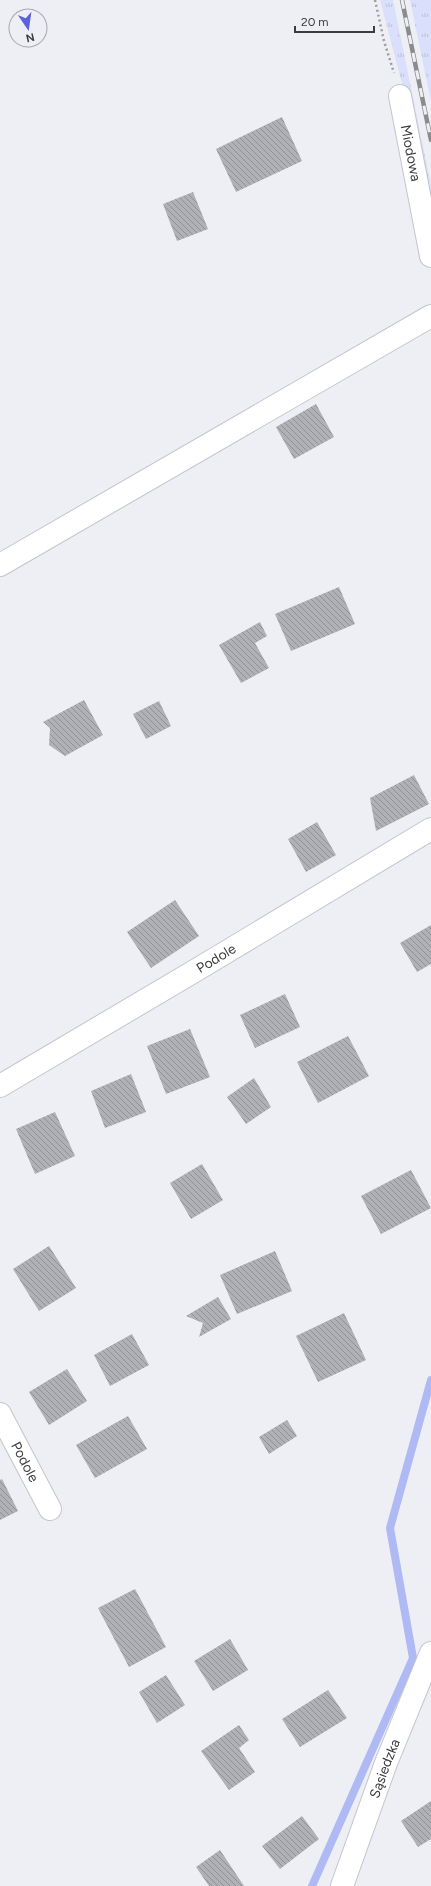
<svg xmlns="http://www.w3.org/2000/svg" width="431" height="1886" font-family="Figtree,sans-serif">
  <style>
    .grass { fill: url(#grass-tufts) }
    .lines { fill: none; stroke-linecap: round; stroke-linejoin: round }
    .stream { stroke: #afb9f4; stroke-width: 8 }
    .building { fill: url(#building-back-hatch) }
    .minor-casing { stroke: #c4c5cb; stroke-width: 24 }
    .path { stroke: #9c9ca1; stroke-width: 2.5; stroke-dasharray: 2 3; stroke-linecap: butt }
    .minor { stroke: #fff; stroke-width: 22 }
    .rail-casing { stroke: #8a8b8f; stroke-width: 4.5 }
    .rail { stroke: #eeeff5; stroke-width: 3; stroke-dasharray: 9; stroke-linecap: butt }
    .labels { text-anchor: middle; stroke-width: 4; stroke-linejoin: round; paint-order: stroke }
    .street-label { font-size: 14px; fill: #3c3c3f; stroke: #eeeff5 }
  </style>
  <defs>
    <pattern id="grass-tufts" width="24" height="20" patternUnits="userSpaceOnUse"><rect width="24" height="20" fill="#dae0fb"/><path d="M3 7l-1-3M5 7V3M7 7l1-3M15 17l-1-3M17 17v-4M19 17l1-3" fill="none" stroke="#bcc1d8"/></pattern>
    <pattern id="building-back-hatch" width="6" height="6" patternUnits="userSpaceOnUse"><rect width="6" height="6" fill="#b0b1b6"/><path d="M-1 5l2 2M0 0l6 6M5-1l2 2" fill="none" stroke="#909195"/></pattern>
  </defs>
  <rect width="100%" height="100%" fill="#eeeff5"/>
  <path class="grass" d="M380,0H393L431,185V235L405,95Z
    M410,0H431V102Z"/>
  <g class="lines">
    <path class="stream" d="M312,1886L413,1658L390,1528L431,1380"/>
  </g>
  <path class="building" d="M282,117L302,161L236,192L216,149Z
    M193,192L208,229L177,241L163,204Z
    M316,404L334,437L294,459L276,427Z
    M339,587L355,624L291,651L275,614Z
    M260,622L267,636L255,643L269,668L241,683L219,645Z
    M84,700L103,735L65,756L49,745L50,728L43,722Z
    M159,701L171,726L146,739L133,714Z
    M414,775L429,804L376,831L370,798Z
    M317,822L336,855L306,872L288,839Z
    M175,900L199,936L151,968L127,932Z
    M431,925V964L417,972L400,943Z
    M285,994L300,1027L255,1048L240,1015Z
    M190,1029L210,1077L166,1094L147,1046Z
    M348,1036L369,1076L318,1103L297,1062Z
    M131,1074L146,1112L105,1128L91,1091Z
    M254,1078L271,1107L246,1124L227,1097Z
    M55,1112L75,1156L35,1174L16,1129Z
    M202,1164L223,1200L191,1219L170,1183Z
    M411,1170L431,1208L381,1234L361,1196Z
    M49,1246L76,1288L39,1311L13,1269Z
    M275,1251L292,1291L237,1314L220,1275Z
    M218,1297L231,1319L199,1337L203,1323L186,1316Z
    M344,1313L366,1360L318,1382L296,1336Z
    M132,1334L149,1365L110,1386L94,1355Z
    M67,1369L87,1401L49,1425L29,1392Z
    M128,1416L147,1449L95,1478L76,1445Z
    M287,1420L297,1436L269,1454L259,1437Z
    M2,1479L18,1511L0,1520V1480Z
    M135,1589L166,1647L129,1667L98,1608Z
    M230,1639L248,1670L213,1691L194,1661Z
    M166,1675L185,1705L157,1723L139,1692Z
    M328,1690L347,1718L300,1747L282,1719Z
    M239,1725L249,1740L239,1748L255,1772L229,1790L201,1751Z
    M431,1801V1839L418,1847L401,1821Z
    M302,1816L319,1839L280,1869L262,1846Z
    M220,1850L244,1886H209L196,1867Z"/>
  <g class="lines">
    <g class="minor-casing">
      <g id="minor">
        <path id="s1" d="M400,96L431,256"/>
        <path d="M0,565L431,316"/>
        <path id="s2" d="M0,1086L198,969L431,829"/>
        <path id="s3" d="M0,1414L50,1509"/>
        <path id="s4" d="M342,1886L386,1763L431,1653"/>
      </g>
    </g>
    <path class="path" d="M375,0L384,41L394,73"/>
    <use href="#minor" class="minor"/>
    <g class="rail-casing">
      <path id="rail" d="M402,0L431,140"/>
    </g>
    <use href="#rail" class="rail"/>
  </g>
  <g class="labels">
    <g class="street-label">
      <text dy="5" stroke="none"><textPath href="#s1" startOffset="58">Miodowa</textPath></text>
      <text dy="5" stroke="none"><textPath href="#s2" startOffset="251">Podole</textPath></text>
      <text dy="5" stroke="none"><textPath href="#s3" startOffset="54">Podole</textPath></text>
      <text dy="5" stroke="none"><textPath href="#s4" startOffset="125">Sąsiedzka</textPath></text>
    </g>
  </g>
  <g transform="translate(28 28) rotate(167)"><circle r="19" fill="#eeeff5" stroke="#a7a7ac"/>
  <path d="M0-3L7 15L0 10L-7 15Z" fill="#5c63da"/>
  <text y="-6" font-size="11" font-weight="bold" text-anchor="middle" fill="#3c3c3f">N</text>
  </g>
  <path d="M295 26v6h79v-6" fill="none" stroke="#3c3c3f" stroke-width="2"/>
  <text x="301" y="26" font-size="12" fill="#3c3c3f" stroke="#eeeff5" stroke-width="3" paint-order="stroke">20 m</text>
</svg>
